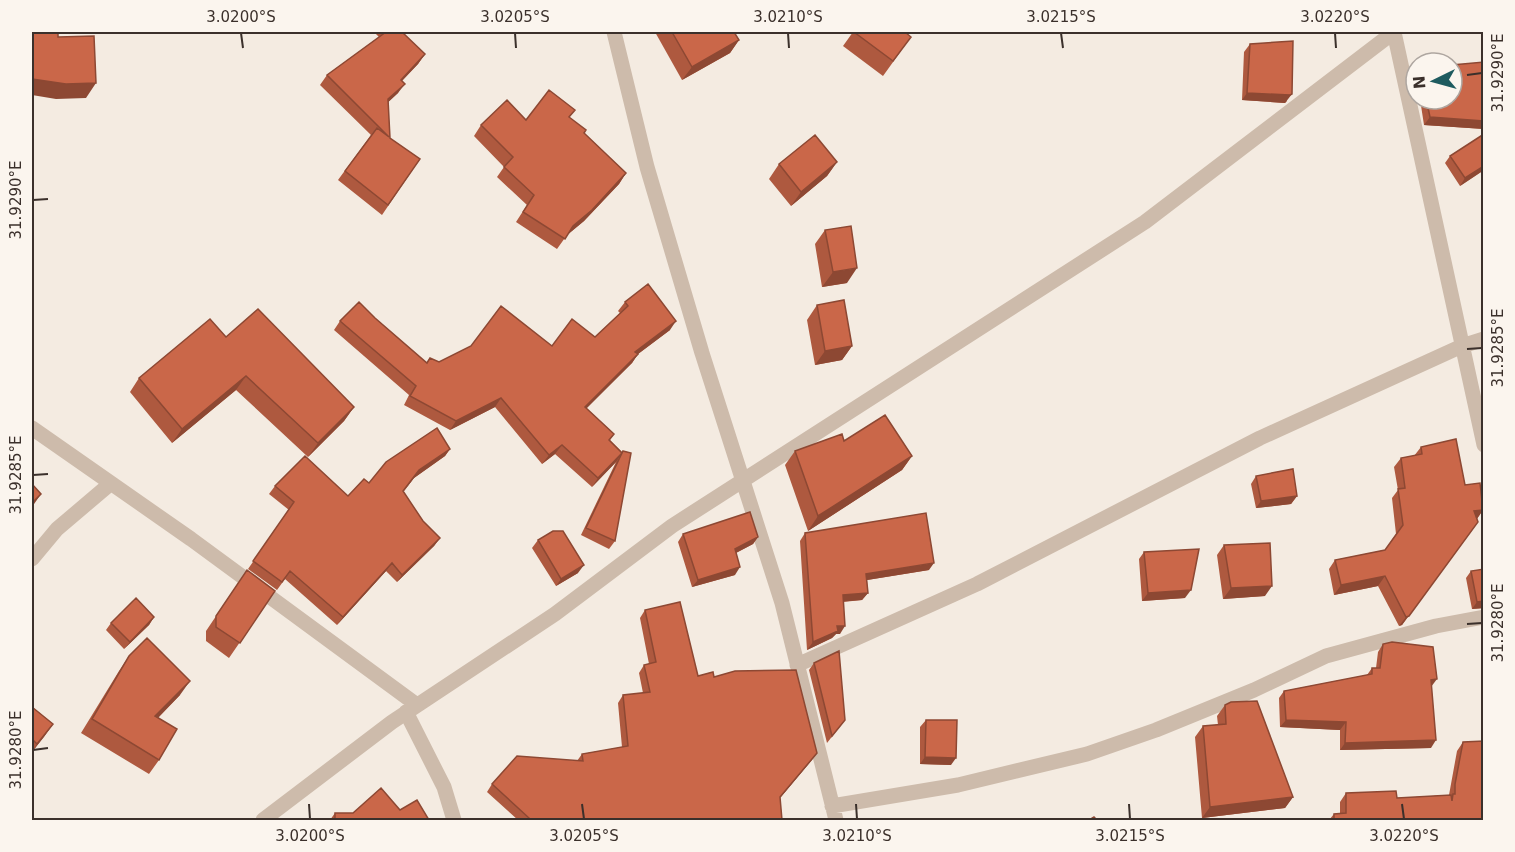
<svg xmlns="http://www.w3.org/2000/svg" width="1515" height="852" font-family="'DejaVu Sans',sans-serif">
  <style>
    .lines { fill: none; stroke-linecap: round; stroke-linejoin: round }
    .street { stroke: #cdbbab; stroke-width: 15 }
    .wall { fill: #ae593f }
    .shaded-wall { fill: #8d4833 }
    .building { fill: #ca6749; stroke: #8d4833; stroke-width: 1.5 }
    .ticks { fill: none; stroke: #3b302b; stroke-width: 2 }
    .neatline { fill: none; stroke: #3b302b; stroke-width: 2 }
    .ticks-label { font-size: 15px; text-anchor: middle; fill: #3b302b }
  </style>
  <rect width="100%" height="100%" fill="#f4ebe1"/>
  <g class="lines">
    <path class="street" d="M614,32L647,167L702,353L782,603L836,820
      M1394,32L1484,445
      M32,428L191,539L417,705
      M32,559L57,529L110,484
      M797,665L977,584L1260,438L1462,346L1484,339
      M406,712L444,787L454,820
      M832,806L958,785L1087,754L1156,730L1254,690L1326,656L1436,626L1484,617
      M263,820L392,722L555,614L672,526L1145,222L1394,32"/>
  </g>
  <path class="wall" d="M374,32H385L383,34L425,54L418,64L402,81L398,93L388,102L390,138L420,159L382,215L338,180L371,135L320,85L327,75L379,37Z
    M655,32H734L739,40L730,53L682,80Z
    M853,32L901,51L883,76L843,46Z
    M1250,44L1287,101L1285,103L1242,100L1244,52Z
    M1484,59V129L1424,125L1420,99H1452Z
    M570,118L584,133L626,173L619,184L584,221L567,235L557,249L516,222L527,205L497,177L504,167L474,136L481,125L526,120Z
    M1484,134V170L1460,186L1445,163L1450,156Z
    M837,162L827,176L791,206L769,179L779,164Z
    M825,230L847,283L822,287L815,244Z
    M625,302L670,330L638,354L632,363L586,408L614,434L610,440L622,452L615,541L609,549L581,535L616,462L592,487L555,454L542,464L495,407L450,430L404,405L409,395L334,330L340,321L375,318L426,363L430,358L439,362L552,346L595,337L620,313L618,311Z
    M817,305L852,346L842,360L815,365L807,320Z
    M226,337L354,407L344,421L308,457L236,390L172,443L130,392L139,378Z
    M844,441L912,456L902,470L808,531L785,465L795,451Z
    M1421,447L1465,485L1483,510L1477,519L1471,531L1402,625L1399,626L1378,586L1334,595L1329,569L1335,560L1385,550L1396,534L1392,498L1398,490L1394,467L1401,458L1414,456Z
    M450,449L445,456L414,478L403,492L423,521L440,538L434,546L397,582L386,571L337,625L285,579L277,590L248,569L289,510L269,494L275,486L348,496L369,483Z
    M1256,476L1297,496L1291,504L1256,508L1251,484Z
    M805,533L929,570L867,580L868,593L862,600L843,602L840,634H836L832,638L807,650L800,541Z
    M683,534L758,537L753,544L736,553L735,575L692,587L678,542Z
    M538,540L578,573L556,586L532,548Z
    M1224,545L1265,596L1223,599L1217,555Z
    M1144,552L1185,598L1142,601L1139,559Z
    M247,570L275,591L229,658L206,641V631Z
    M1471,571L1484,608L1472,609L1466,578Z
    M645,610L698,676L714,677L817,753L811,761L780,798L782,820H518L487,792L492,784L577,761L582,754L622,747L618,703L623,695L643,693L639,673L644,665L649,664L640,618Z
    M154,617L149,625L124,649L106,630L111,623Z
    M1383,644L1431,687V748L1340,750V730L1280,727L1279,698L1284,691L1367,675L1372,668H1376L1378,652Z
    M129,656L180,695L158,718L159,760L149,774L81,733L119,671Z
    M814,663L845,720L827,743L809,670Z
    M1225,705L1293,797L1285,808L1202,818L1195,737L1203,726L1218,725L1217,716Z
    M32,707L53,724L32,752Z
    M926,720L951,765L920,764V727Z
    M1463,742L1484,820H1329L1334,814L1340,813V802L1346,793L1397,798L1449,795L1457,751Z
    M400,810L429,820H330L335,813H353Z"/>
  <path class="shaded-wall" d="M739,40L730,53L682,80L692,67Z
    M425,54L418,64L394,89L401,80Z
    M32,79L96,83L86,98L56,99L32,95Z
    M405,84L398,93L382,108L388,99Z
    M1247,93L1292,94L1285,103L1242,100Z
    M1430,117L1484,121V129L1424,125Z
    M837,162L827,176L791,206L801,192Z
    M1484,166V170L1460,186L1465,178Z
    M626,173L619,184L584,221L566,236L573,226Z
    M857,268L847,283L822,287L833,272Z
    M676,321L670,330L638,354L632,363L579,416L585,407L635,352Z
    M852,346L842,360L815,365L825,351Z
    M246,376L236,390L172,443L182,429Z
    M501,398L495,407L450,430L456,421Z
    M354,407L344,421L308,457L318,443Z
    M562,445L555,454L542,464L549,455Z
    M450,449L445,456L414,478L398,499L419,470Z
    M622,453L616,462L592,487L598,478Z
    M912,456L902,470L808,531L818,516Z
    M41,494L32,507V503Z
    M1297,496L1291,504L1256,508L1261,501Z
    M1483,510L1476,520L1474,511Z
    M1471,531L1402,625L1399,626L1406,617Z
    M758,537L753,544L730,556L735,549Z
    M440,538L434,546L397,582L402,575Z
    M392,563L386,571L337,625L343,617Z
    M934,563L929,570L861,581L866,574Z
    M584,565L578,573L556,586L561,579Z
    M740,567L735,575L692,587L698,580Z
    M1385,576L1378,586L1334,595L1341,585Z
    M1272,586L1265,596L1223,599L1231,588Z
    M1191,590L1185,598L1142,601L1148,593Z
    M868,593L862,600L837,602L843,595Z
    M1484,601V608L1472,609L1477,602Z
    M154,617L149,625L124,649L130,642Z
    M837,626H845L840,634H836L832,638L807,650L813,642Z
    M1437,679L1431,687V680Z
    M190,681L180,695L145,731L155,716Z
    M1286,720L1346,722L1340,730L1280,727Z
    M53,724L44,737L32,752L37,744Z
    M1436,740L1431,748L1340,750L1345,743Z
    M817,753L811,761L774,805L780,797Z
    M925,757L956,758L951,765L920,764Z
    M1293,797L1285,808L1202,818L1210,807Z"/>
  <path class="building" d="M32,32H58V37L94,36L96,83L66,84L32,79Z
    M386,32H402L425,54L401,80L405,84L388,99L390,138L420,159L388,205L345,171L377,128L389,137L327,75Z
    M672,32H734L739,40L692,67Z
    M854,32H905L911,37L893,61Z
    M1293,41L1292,94L1290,95L1247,93L1250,44Z
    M1484,62V121L1430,117L1426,99H1452V65Z
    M549,90L575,110L569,117L586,130L584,133L626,173L592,210L573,226L565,239L523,212L534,195L504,167L513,157L481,125L507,100L526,120Z
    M1484,134V166L1465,178L1450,156Z
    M815,135L837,162L801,192L779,164Z
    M851,226L857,268L833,272L825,230Z
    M648,284L676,321L635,352L638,354L585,407L614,434L609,440L622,453L598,478L562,445L549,455L501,398L456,421L410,396L416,386L340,321L359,302L375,318L427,363L430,358L439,362L471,346L501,306L552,346L572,319L595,337L628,306L625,302Z
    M844,300L852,346L825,351L817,305Z
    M258,309L354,407L318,443L246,376L182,429L139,378L210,319L226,337Z
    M885,415L912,456L818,516L795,451L842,434L844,441Z
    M437,428L450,449L419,470L403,491L423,521L440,538L402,575L392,563L343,617L290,571L282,582L253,561L294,502L275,486L305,456L348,496L364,479L369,483L386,462Z
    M1456,439L1465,485L1480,483L1483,510L1474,511L1478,522L1409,616L1406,617L1385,576L1341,585L1335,560L1385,550L1403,525L1398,489L1405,488L1401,458L1422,454L1421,447Z
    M623,451L631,453L615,541L586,528Z
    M1293,469L1297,496L1261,501L1256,476Z
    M32,484L41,494L32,503Z
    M750,512L758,537L735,549L740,567L698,580L683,534Z
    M926,513L934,563L866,574L868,593L843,595L845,626H837L838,631L813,642L805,533Z
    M553,531H563L584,565L561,579L538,540Z
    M1270,543L1272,586L1231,588L1224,545Z
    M1199,549L1191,590L1148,593L1144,552Z
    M1484,569V601L1477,602L1471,571Z
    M247,570L275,591L240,643L216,627V616Z
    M136,598L154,617L130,642L111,623Z
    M680,602L698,676L713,672L714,677L735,671L796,670L817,753L780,797L782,820H656L655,819L646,820H525L529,818L492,784L517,756L583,761L582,754L628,746L623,695L650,692L644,665L656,662L645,610Z
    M147,638L190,681L155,716L177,729L159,760L92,719L129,656Z
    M1392,642L1433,647L1437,679L1431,680L1436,740L1345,743L1346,722L1286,720L1284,691L1372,674V668H1380L1383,644Z
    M839,651L845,720L832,736L814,663Z
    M1257,701L1293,797L1210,807L1203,726L1226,724L1225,705L1231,702Z
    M32,707L53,724L37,744L32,739Z
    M926,720H957L956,758L925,757Z
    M1484,741V820H1334V814L1346,813V793L1396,791L1397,798L1451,795L1452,801L1453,794H1455V784L1463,742Z
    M381,788L400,810L417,800L429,820H335V813H353Z
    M1094,817L1097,820H1089Z"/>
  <path class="ticks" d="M241,33L243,48M515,33L516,48M788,33L789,48M1061,33L1063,48M1335,33L1336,48M1467,75L1482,73M33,200L48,199M1467,349L1482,348M33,475L48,474M1467,624L1482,623M33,750L48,748M309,804L310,819M582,804L584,819M856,804L857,819M1129,804L1130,819M1402,804L1404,819"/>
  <rect width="1515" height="852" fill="none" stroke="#fbf5ee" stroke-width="66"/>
  <g transform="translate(1434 81) rotate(265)"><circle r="28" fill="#fbf5ee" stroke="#aea6a0" stroke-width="1.5"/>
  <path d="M0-4.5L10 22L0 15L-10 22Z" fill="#1e5b5f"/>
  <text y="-9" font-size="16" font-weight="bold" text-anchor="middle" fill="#3b302b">N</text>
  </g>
  <rect x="33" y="33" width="1449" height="786" class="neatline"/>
  <g class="ticks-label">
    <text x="241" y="22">3.0200°S</text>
    <text x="515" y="22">3.0205°S</text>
    <text x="788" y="22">3.0210°S</text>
    <text x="1061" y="22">3.0215°S</text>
    <text x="1335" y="22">3.0220°S</text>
    <text transform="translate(1498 73) rotate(-90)" y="5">31.9290°E</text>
    <text transform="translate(16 200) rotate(-90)" y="5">31.9290°E</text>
    <text transform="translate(1498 348) rotate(-90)" y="5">31.9285°E</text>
    <text transform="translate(16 475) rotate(-90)" y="5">31.9285°E</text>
    <text transform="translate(1498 623) rotate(-90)" y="5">31.9280°E</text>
    <text transform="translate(16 750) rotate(-90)" y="5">31.9280°E</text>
    <text x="310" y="841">3.0200°S</text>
    <text x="584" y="841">3.0205°S</text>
    <text x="857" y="841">3.0210°S</text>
    <text x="1130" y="841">3.0215°S</text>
    <text x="1404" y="841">3.0220°S</text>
  </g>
</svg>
